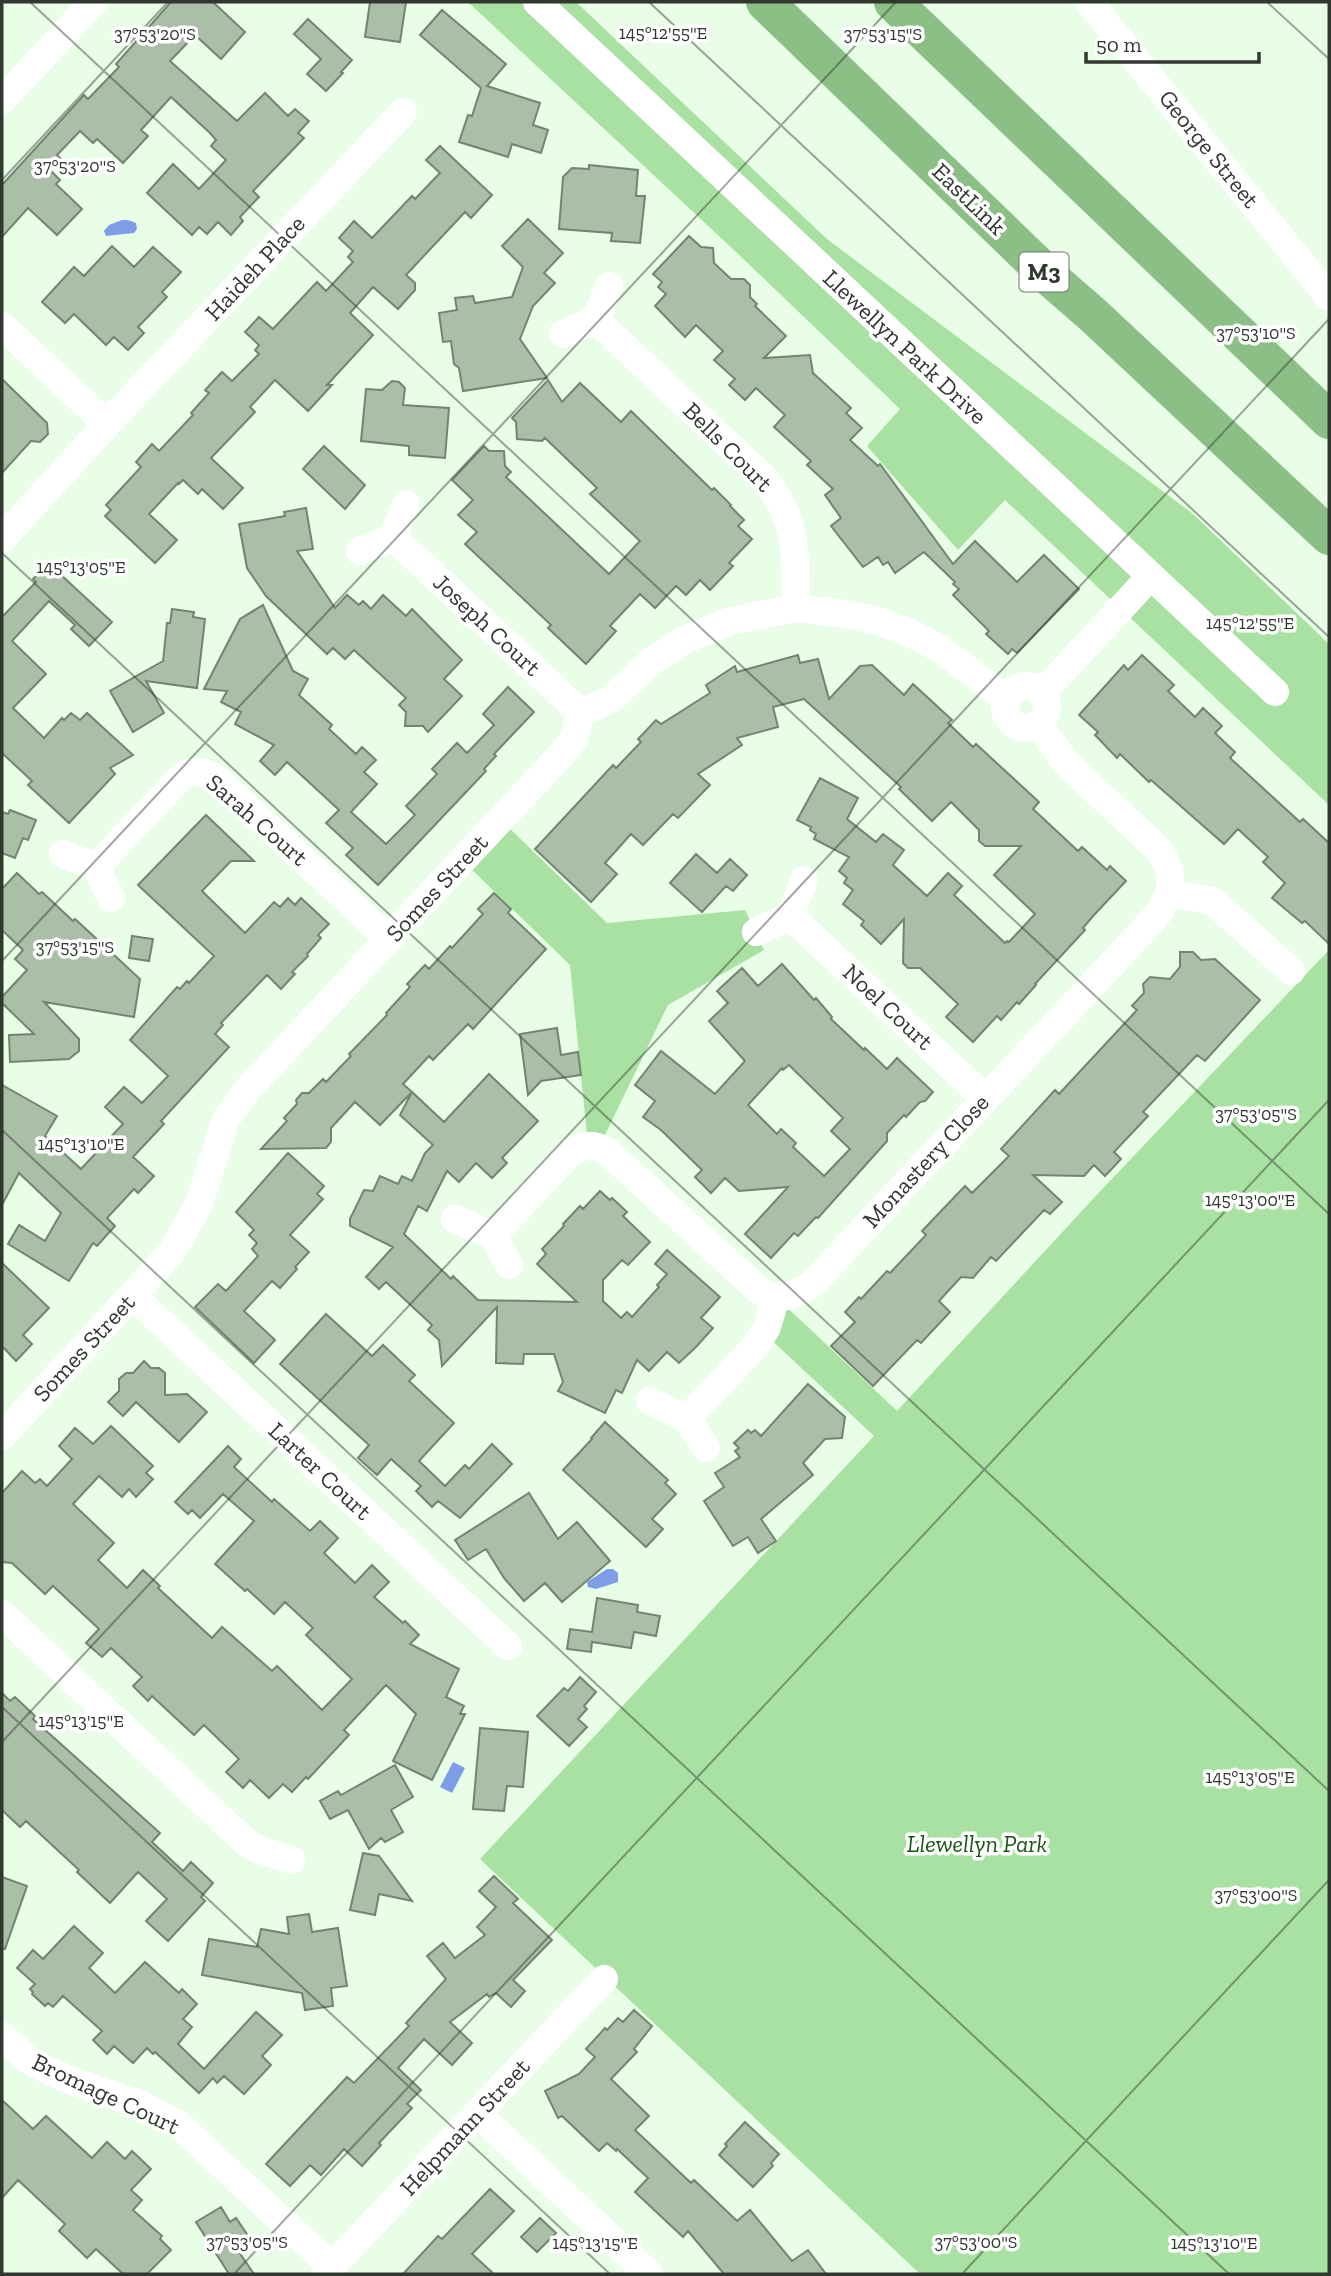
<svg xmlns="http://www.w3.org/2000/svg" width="1331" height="2276" font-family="'Zilla Slab',serif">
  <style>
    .green { fill: #a9e1a2 }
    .water { fill: #7d9de6 }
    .building { fill: #aabea8; stroke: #728570; stroke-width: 2; fill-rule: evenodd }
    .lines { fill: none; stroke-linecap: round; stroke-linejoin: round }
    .minor { stroke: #fff; stroke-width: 28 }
    .highway { stroke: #8cbf86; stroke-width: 38 }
    .ticks { fill: none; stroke: #30382f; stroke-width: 2; stroke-opacity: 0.45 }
    .labels { text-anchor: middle; stroke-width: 7; stroke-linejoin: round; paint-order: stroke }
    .shield { fill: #fff; stroke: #6e746d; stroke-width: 2 }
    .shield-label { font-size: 23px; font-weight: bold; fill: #30382f }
    .street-label { font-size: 24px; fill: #30382f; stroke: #fff }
    .park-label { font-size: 24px; font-style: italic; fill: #195514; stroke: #fff }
    .ticks-label { font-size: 18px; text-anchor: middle; fill: #30382f; stroke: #fff; stroke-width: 7; stroke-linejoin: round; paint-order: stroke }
  </style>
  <rect width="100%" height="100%" fill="#e8fee6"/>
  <path class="green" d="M468,2H576L827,239L1193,514L1329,644V805L1005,500L958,550L867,446L900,409L735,251Z
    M501,820L607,923L745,910L764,950L668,1005L599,1147L588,1145L570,965L463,861Z
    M1329,950V2274H920L480,1859L874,1436L764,1333L776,1297L897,1411L1092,1200Z"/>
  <path class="water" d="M122,220H128L136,223L137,229L134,233L106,236L104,231L109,225Z
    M607,1569H613L618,1573V1582L596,1589L588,1587L587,1582Z
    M453,1762L465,1768L452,1793L440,1787Z"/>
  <path class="building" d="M171,2H213L245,32L221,59L195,35L170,61L237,121L265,93L288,116L295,109L309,121L298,133L304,138L253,191L259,197L240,217L243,221L231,235L218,222L207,234L199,227L192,235L147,193L173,164L199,189L226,160L211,146L216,140L210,133L171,97L141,130L148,136L123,163L97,139L93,143L80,131L57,155L61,159L50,170L60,180L56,184L82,209L57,235L28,208L2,237V185L84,95L88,99L119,67L116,64Z
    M370,2H406L400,42L365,37Z
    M442,10L506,64L487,86L540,103L533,125L548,130L541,153L512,144L508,157L459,142L468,115L472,116L481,88L420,35Z
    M308,19L352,60L341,72L343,73L326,91L307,74L321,59L294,34Z
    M440,146L492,195L471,218L465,212L406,275L415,283V290L398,309L373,287L350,313L373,335L327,385H332L308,411L275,380L250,407L255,412L211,458L243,488L223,509L202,489L198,494L183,480L179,484L178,483L149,514L177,540L155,563L105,516L111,510L106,505L141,467L136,462L152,444L159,451L193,415L191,413L209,393L205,390L222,372L232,381L259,354L255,350L259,345L245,332L259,317L273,329L317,282L326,291L353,262L348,257L353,251L339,238L354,221L372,238L412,196L415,199L440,173L426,160Z
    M589,165L638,170L636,196H645L640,243L611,241L612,233L559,229L563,177L572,168L589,169Z
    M528,219L563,253L544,273L555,283L533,306L520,339L547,378L463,391L459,368L454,364L451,341L443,342L439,313L457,310L455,298L473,296L475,303L512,297L523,267L502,246Z
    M689,236L701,247L713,248L714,263L731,279H744L750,285V297L757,304L755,306L786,336L764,358L810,355L813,373L851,408L846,413L862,428L850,440L878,466L880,464L953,564L975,541L1017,582L1044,555L1079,589L1017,653L1012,649L1008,654L986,634L989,631L953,595L959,589L953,584L955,582L924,552L895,573L888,562L883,565L878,557L863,567L831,526L841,518L825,495L833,489L807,465L811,461L774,427L785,415L756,388L745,400L729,385L735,379L714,360L723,351L696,325L685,337L655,306L666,294L658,287L662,282L653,274Z
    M112,246L134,267L153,247L181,272L162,292L167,297L138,327L144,333L128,350L114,337L106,345L74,314L65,323L42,302L74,267L84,276Z
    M2,379L47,423L48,434L40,442L31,441L2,473Z
    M548,380L562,402L580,383L621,422L631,411L712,490L714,488L731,505L730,506L744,520L738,526L752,539L729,563L733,566L710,590L700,580L686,595L676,586L655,608L640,594L610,626L616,631L586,664L548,628L551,625L465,544L477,532L458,515L473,500L452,480L484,446L489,451H504L505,466L511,472L506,477L609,574L640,541L590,494L597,488L545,438L542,441L517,439L516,422L512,418Z
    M392,381L399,382L405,388L403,405L449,408L445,458L409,455V446L361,441L366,389L382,390Z
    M324,446L365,485L345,509L303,469Z
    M306,508L313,549L297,551L335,608L347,595L359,605L363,601L371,609L383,595L406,616L412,609L462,660L444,679L462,696L428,732L423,726H405L406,712L399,705L406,698L354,650L345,659L333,648L327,654L266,596L247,568L239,524L285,516L284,512Z
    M48,563L112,622L89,646L71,629L75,625L49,601L12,641L46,674L13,708L44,738L62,718L64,720L71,713L80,720L87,713L133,755L110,768L115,774L69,823L28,785L32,781L2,753V617L36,582L33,579Z
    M263,605L293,671L308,679L299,695L332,725L329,729L356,754L362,747L376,760L364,772L377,784L351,812L386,844L415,815L406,806L437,774L432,769L457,743L467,753L494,725L483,714L508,687L534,712L494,754L496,756L484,769L486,771L378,885L346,855L353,848L326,823L339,810L287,762L275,775L260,761L274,745L235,724L241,712L221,702L227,691L204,689L240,619Z
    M172,609L194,612L193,617L205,619L197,688L146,681L164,713L133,732L110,691L163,661L167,623H170Z
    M798,655L800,663L818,659L829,699L860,666L872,665L904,695L913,684L952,720L948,723L973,747L976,744L1039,802L1033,809L1078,851L1082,847L1107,870L1110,866L1126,881L1094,915L1083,928L1085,930L1035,984L1036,985L1019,1004L1017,1002L1001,1020L997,1016L973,1042L946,1017L958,1004L920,968H908L903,963L904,919L881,944L861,925L864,921L843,904L853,890L844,883L847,878L839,871L849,857L814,839L816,834L810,830L811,827L797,820L820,778L858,798L847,819L876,842L883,834L904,850L893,865L927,896L948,873L962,886L954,895L1005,943L1007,941L1009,942L1035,914L994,875L1021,846H985L979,841V830L951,802L932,821L899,789L901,787L804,699L773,707L778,727L737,738L742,745L698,774L710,785L678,818L673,814L643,845L631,834L605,863L617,874L591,902L535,849L613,765L616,768L641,742L638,739L656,720L661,724L710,693L706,685L735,666L737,672Z
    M1142,655L1174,685L1168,691L1195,717L1203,708L1222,726L1215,733L1235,752L1230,758L1300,822L1303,819L1329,843V944L1305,921L1302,923L1272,898L1285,883L1263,862L1268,857L1238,829L1224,844L1151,780L1149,782L1120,754L1117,758L1095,735L1098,732L1079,715L1124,665L1128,670Z
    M10,810L36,820L28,840L23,838L15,858L2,853V812L8,814Z
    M206,815L254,861H231L202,891L245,933L274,902L280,907L288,898L295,905L301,898L329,924L318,935L321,938L307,954L308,956L292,972L295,974L281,989L267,975L221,1023L223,1025L215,1034L229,1047L161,1121L164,1124L133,1157L154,1176L138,1193L134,1189L107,1218L115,1226L97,1246L93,1243L69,1281L8,1244L19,1225L45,1241L61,1213L19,1173L2,1205V1085L57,1116L45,1136L81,1169L123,1124L105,1107L124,1087L142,1103L168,1076L130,1040L177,987L180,989L187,981L189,983L214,956L138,885Z
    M696,854L717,873L730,859L747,875L733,891L726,886L702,912L670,883Z
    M17,873L39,894L42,892L73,921L75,919L140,979L134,1017L44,1002L79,1039V1051L69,1059L10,1062L9,1035L34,1034L2,1003V997L27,970L15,959L23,950L2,930V889Z
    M494,893L511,909L508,913L546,949L503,996L473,1029L468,1024L433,1060L429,1056L403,1084L412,1092L380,1125L355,1102L331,1128V1142L326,1148L261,1149L287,1121L284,1118L297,1104L296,1100L302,1093H309L323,1079L326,1082L351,1056L349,1054L387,1015L386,1013L410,987L407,984L425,965L429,969L450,946L452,948L483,914L478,909Z
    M132,936L153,939L149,961L129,958Z
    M1180,952H1193L1201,960L1215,959L1260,1000L1205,1061L1197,1055L1143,1112L1148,1116L1114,1152L1121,1159L1105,1176L1094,1165L1084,1176L1033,1175L1062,1202L1050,1214L1044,1210L996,1261L991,1257L973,1278L961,1277L939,1301L950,1312L921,1343L917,1340L873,1386L831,1346L855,1322L845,1312L859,1297L861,1299L887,1271L890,1273L926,1235L922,1231L965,1186L972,1193L1009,1156L1001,1149L1055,1090L1059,1094L1137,1010L1132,1006L1144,993L1143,984L1150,977L1170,979L1180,967Z
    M782,964L814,1000L816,998L832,1017L831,1019L864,1050L865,1048L887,1069L897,1058L933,1092L925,1101L920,1102L906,1117L904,1115L887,1133V1141L818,1218L816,1217L798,1236L794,1233L771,1258L745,1234L788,1187L739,1191L725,1178L711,1193L695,1177L702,1170L661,1130L643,1117L655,1101L635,1085L661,1051L715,1094L745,1061L709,1021L728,1003L717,991L742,968L758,986ZM789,1065L843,1118L831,1131L850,1149L824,1176L793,1147L796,1143L781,1129L777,1134L748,1105L782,1068L783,1070Z
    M557,1028L561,1055L578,1052L581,1075L541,1081L528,1095L520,1034Z
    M489,1074L538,1121L502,1158L507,1163L492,1178L476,1163L459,1182L447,1171L427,1211L418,1206L404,1234L451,1279L453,1276L478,1300L577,1302L537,1264L546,1254L542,1249L564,1226L563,1224L580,1206L583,1209L600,1191L610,1200L612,1198L627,1212L623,1216L650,1242L628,1265L622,1260L603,1280V1301L621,1318L627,1312L632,1317L659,1287L657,1285L667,1274L655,1264L667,1250L720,1297L701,1318L713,1328L696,1347L679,1363L667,1352L649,1371L637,1360L622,1393L616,1390L605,1413L558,1391L563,1382L554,1354H524L523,1364L496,1363L497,1307L442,1366L439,1340L428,1330L432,1325L386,1282L379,1289L366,1277L393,1247L350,1226V1219L364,1190L373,1191L380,1176L398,1184L402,1176L412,1181L425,1153L433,1145L400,1115L412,1092L444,1122Z
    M288,1153L324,1186L317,1194L323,1199L290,1235L309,1252L295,1267L297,1269L280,1288L272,1281L244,1311L275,1340L254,1363L195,1307L218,1284L226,1291L258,1256L252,1249L257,1243L249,1235L254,1230L236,1212Z
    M2,1263L49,1308L23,1335L32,1344L16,1361L2,1346Z
    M326,1314L372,1356L383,1345L415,1375L409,1381L454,1423L419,1461L445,1486L465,1465L469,1469L492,1444L512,1464L460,1518L438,1501L432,1507L416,1491L421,1486L391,1459L377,1475L358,1458L369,1445L280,1364Z
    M144,1361L151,1368H159L165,1373V1395L187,1394L207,1412L179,1442L136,1402L123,1416L108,1402L119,1391V1379L126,1373H133Z
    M808,1384L845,1417L842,1438L825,1439L803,1463L813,1475L761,1519L776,1541L758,1553L748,1537L733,1546L704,1501L724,1487L715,1473L740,1457L735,1451L739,1448L734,1443L748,1430L751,1433L755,1430L761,1436Z
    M605,1422L668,1480L665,1483L676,1494L652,1519L663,1529L646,1547L563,1470L592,1439L591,1438Z
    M111,1426L153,1466L146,1473L153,1479L136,1497L129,1489L122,1497L99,1476L73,1504L114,1543L98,1560L127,1588L143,1570L160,1586L158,1588L212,1638L222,1627L272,1671L277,1666L322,1710L352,1679L306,1635L313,1628L285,1602L274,1614L247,1589L245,1591L215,1564L254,1521L223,1494L200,1518L192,1510L188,1514L175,1502L228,1446L241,1459L234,1467L272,1502L274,1499L310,1531L320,1521L338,1538L324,1553L355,1583L372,1565L389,1582L374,1597L403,1623L405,1621L419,1635L410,1644L459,1669L446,1697L464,1706L460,1714H465L432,1780L393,1761L416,1714L386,1685L344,1730L349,1735L308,1779L306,1777L292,1792L283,1784L269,1798L250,1780L243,1788L226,1772L239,1759L204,1725L194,1735L152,1696L148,1701L133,1686L142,1677L111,1648L102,1657L86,1643L99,1629L53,1586L45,1594L12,1563L2,1562V1493L22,1471L35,1483L40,1479L47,1486L72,1459L59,1446L75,1428L93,1444Z
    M529,1493L558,1539L577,1522L610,1561L562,1602L545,1583L524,1601L504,1578L486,1549L468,1560L455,1540Z
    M597,1598L638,1605L637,1612L660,1616L656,1636L634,1632L631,1648L592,1642L591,1652L567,1649L570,1629L592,1632Z
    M580,1677L596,1692L584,1706L587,1709L578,1719L587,1727L569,1746L537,1716L564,1688L568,1691Z
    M2,1693L10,1701L15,1697L35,1716L33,1719L160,1833L152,1842L183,1871L191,1862L213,1883L201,1897L205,1901L168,1941L146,1921L167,1899L138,1872L110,1903L77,1872L79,1870L26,1821L20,1827L2,1810Z
    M480,1728L528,1732L523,1787L507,1786L504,1811L473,1809Z
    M395,1765L413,1797L391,1810L403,1832L385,1842L381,1838L369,1849L348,1810L330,1819L320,1801L338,1791L341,1795Z
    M363,1853L379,1856L412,1901L379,1894L375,1915L350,1910Z
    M494,1876L518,1899L513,1903L552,1940L513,1980L525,1991L511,2007L496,1993L489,1997L487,1994L450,2022L472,2043L452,2065L424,2039L398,2068L421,2090L407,2104L412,2108L379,2143L381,2145L362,2166L344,2149L321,2175L310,2165L290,2186L266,2164L347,2077L354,2083L409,2026L406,2023L446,1979L427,1956L443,1943L455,1958L485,1935L477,1927L496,1907L479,1891Z
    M2,1877L27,1886L5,1949H2Z
    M309,1914L312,1932L338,1928L347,1986L331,1988L333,2006L305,2010L302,1993L202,1975L209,1939L257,1947L261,1929L289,1934L287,1917Z
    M74,1926L103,1953L89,1968L115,1993L145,1962L179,1993L182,1989L197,2004L183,2019L192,2027L178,2044L204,2069L256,2012L282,2035L262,2056L271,2065L244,2094L224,2076L217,2083L213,2078L199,2093L155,2052L153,2054L147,2048L133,2063L114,2046L107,2054L93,2040L102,2031L63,1996L53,2007L48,2003L45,2006L32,1994L33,1992L30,1989L35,1984L17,1968L33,1950L43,1959Z
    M634,2010L652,2026L634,2049L637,2052L611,2079L649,2116L635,2130L691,2183L694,2180L737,2221L750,2210L792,2261L808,2250L826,2274H724L688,2231L683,2237L635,2192L648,2178L617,2149L616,2151L607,2143L599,2151L562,2116L558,2118L545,2091L579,2074L595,2057L586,2049L605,2028L607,2030L618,2018L623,2022Z
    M2,2100L33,2129L46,2116L92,2158L107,2142L125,2159L132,2151L151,2169L131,2190L142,2200L133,2210L162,2236L160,2239L171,2250L147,2274H123L96,2249L87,2258L59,2231L65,2224L18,2180L2,2198Z
    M745,2122L779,2154L771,2163L773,2166L753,2187L719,2155L727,2146L725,2144Z
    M490,2189L514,2211L472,2254L494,2274H403L438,2236L442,2239Z
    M221,2207L230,2222L236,2218L253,2243L239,2252L254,2274H229L196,2222Z
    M540,2218L556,2233L537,2252L521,2237Z"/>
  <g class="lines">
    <path class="minor" d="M537,2L1275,692
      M1089,2L1329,297
      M2,100L94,2
      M596,320L767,481C773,490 780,500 784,510C798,540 795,576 796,608
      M2,326L107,424
      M563,334L596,320L609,286
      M393,537L581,713
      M2,539L107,424L403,112
      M360,551L393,537L406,504
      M1005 707a21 21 0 1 1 42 0a21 21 0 1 1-42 0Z
      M1041,694L1150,577
      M63,854L96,867L111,898
      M96,867L179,779C193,768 205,770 219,781L389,939
      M1169,893L1209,900L1215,903L1291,971
      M790,916L985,1098
      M756,932L790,916L804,880
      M455,1219L493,1235L509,1265
      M493,1235L569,1154C582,1144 595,1143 609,1153L761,1292C781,1301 799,1296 815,1281L1151,922C1174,896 1178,875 1156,847L1067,764L1038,724
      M133,1296L508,1646
      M650,1401L687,1419L706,1448
      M687,1419L757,1344L767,1327L776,1297
      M2,1436L171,1253L199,1204L226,1119L249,1088L561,755L573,740L581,713L611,699L651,662L684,640L730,621L796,608L853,615L882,622L916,636L939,648L1007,699
      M2,1614L247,1843L260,1850L291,1860
      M2,2036L28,2059L47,2070L85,2086L137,2103L179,2125L332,2267
      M478,2114L649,2274
      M325,2274L604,1979"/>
    <path class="highway" d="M765,2L1055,282L1093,315L1329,536
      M893,2L1329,420"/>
  </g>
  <path class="ticks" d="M30,2L1329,1214M649,2L1329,637M1267,2L1329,59M2,180L168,2M2,553L1329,1791M2,961L896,2M2,1130L1229,2274M2,1707L610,2274M2,1742L1329,319M234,2274L1329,1100M962,2274L1329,1880"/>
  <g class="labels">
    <rect class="shield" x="1019.5" y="252.5" width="49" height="39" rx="5"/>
    <g class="shield-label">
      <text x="1044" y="280">M3</text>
    </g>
    <g class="street-label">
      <text transform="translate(1209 149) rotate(51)" y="8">George Street</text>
      <text transform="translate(969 199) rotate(44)" y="8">EastLink</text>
      <text transform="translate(255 268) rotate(-47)" y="8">Haideh Place</text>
      <text transform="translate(905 347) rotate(43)" y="8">Llewellyn Park Drive</text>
      <text transform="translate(728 447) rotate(45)" y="8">Bells Court</text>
      <text transform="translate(487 625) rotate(43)" y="8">Joseph Court</text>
      <text transform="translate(257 820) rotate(41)" y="8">Sarah Court</text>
      <text transform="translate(437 888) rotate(-47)" y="8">Somes Street</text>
      <text transform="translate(888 1007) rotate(43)" y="8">Noel Court</text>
      <text transform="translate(926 1161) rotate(-47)" y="8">Monastery Close</text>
      <text transform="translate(84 1348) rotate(-47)" y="8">Somes Street</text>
      <text transform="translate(320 1471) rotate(43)" y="8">Larter Court</text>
      <text transform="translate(106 2094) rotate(25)" y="8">Bromage Court</text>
      <text transform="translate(465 2127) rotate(-47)" y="8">Helpmann Street</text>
    </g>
    <g class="park-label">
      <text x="977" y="1852">Llewellyn Park</text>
    </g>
  </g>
  <g class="ticks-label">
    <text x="663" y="39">145°12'55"E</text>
    <text x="155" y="40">37°53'20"S</text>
    <text x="883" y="40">37°53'15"S</text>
    <text x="75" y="172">37°53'20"S</text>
    <text x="1256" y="339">37°53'10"S</text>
    <text x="81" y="573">145°13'05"E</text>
    <text x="1250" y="629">145°12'55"E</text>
    <text x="75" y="953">37°53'15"S</text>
    <text x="1256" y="1120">37°53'05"S</text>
    <text x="81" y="1150">145°13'10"E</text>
    <text x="1250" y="1206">145°13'00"E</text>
    <text x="81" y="1727">145°13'15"E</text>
    <text x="1250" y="1783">145°13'05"E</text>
    <text x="1256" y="1901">37°53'00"S</text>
    <text x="247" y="2248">37°53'05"S</text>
    <text x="976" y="2248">37°53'00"S</text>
    <text x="595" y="2249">145°13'15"E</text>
    <text x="1214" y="2249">145°13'10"E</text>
  </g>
  <rect width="1331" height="2276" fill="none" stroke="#30382f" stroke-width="7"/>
  <path d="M1086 52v10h173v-10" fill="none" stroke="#30382f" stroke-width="3.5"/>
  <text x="1096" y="52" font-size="21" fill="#30382f" stroke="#ffffff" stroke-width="5" paint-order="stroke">50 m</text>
</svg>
